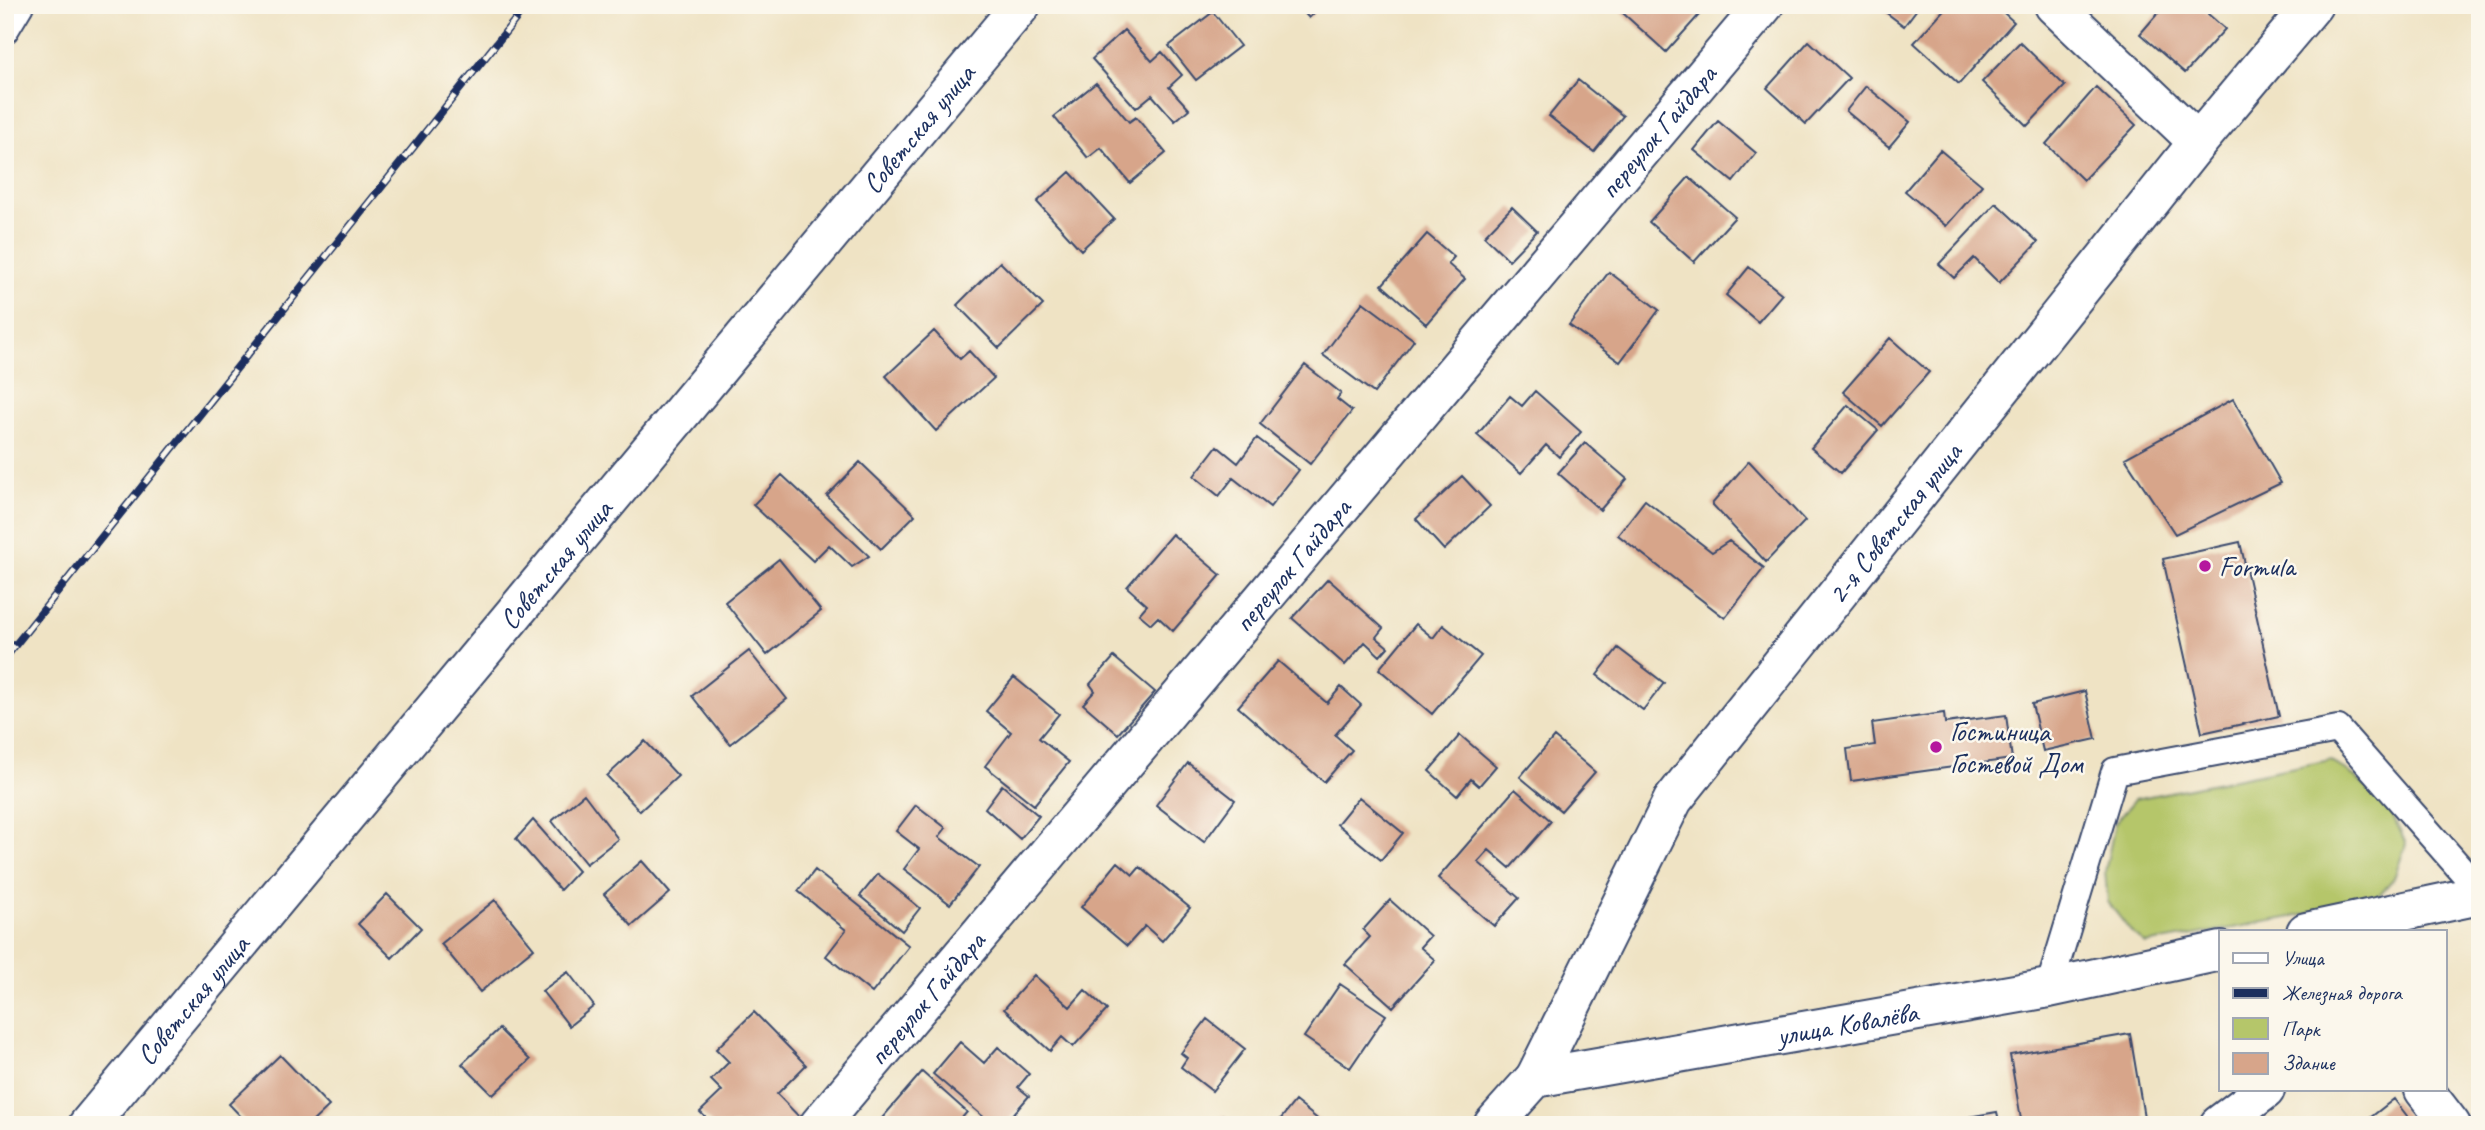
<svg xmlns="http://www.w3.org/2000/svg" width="2485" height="1130" font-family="Caveat,sans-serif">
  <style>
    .green { fill: #b5c66a; stroke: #687a64; stroke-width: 2 }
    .building { fill: #d7a58a }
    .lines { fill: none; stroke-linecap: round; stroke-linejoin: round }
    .service-casing { stroke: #3b4a6d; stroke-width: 30 }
    .minor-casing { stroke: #3b4a6d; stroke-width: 42 }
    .service { stroke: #fff; stroke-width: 26 }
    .minor { stroke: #fff; stroke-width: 38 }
    .rail-casing { stroke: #1b2f5e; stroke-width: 8 }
    .rail { stroke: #fbf7ec; stroke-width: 5; stroke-dasharray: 16; stroke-linecap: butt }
    .poi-dot { fill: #b5179e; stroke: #fbf7ec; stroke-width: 2.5 }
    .labels { text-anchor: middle; stroke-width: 5; stroke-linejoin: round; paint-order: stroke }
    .street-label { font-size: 28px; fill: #1b2f5e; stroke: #fbf7ec }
    .poi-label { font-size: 28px; fill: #1b2f5e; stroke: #fbf7ec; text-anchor: start }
  </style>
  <rect width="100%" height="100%" fill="#fbf7ec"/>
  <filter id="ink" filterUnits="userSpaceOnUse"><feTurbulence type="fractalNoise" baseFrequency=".0143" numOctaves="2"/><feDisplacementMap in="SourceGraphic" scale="14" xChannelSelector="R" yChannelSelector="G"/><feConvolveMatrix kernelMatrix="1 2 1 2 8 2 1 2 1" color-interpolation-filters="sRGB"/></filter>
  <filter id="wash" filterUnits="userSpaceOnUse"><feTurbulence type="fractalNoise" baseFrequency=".00686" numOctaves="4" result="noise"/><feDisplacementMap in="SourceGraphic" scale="28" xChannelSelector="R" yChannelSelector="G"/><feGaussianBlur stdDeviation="1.57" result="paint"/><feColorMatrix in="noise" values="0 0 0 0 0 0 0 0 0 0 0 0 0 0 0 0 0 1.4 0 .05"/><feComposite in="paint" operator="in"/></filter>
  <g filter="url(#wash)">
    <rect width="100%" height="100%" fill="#efe3c4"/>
    <path class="green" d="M2330,760L2355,777L2391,811L2406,844L2394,878L2373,902L2146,944L2132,933L2108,902L2105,872L2115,823L2135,799Z"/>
    <g id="blocks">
      <path class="building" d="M1297,5H1322L1309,18Z
        M1614,5H1708L1666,52Z
        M1876,5H1920L1904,26Z
        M1948,5H1995L2014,22L1959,84L1914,43Z
        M2165,5H2198L2225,29L2185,73L2140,34Z
        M1213,12L1240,46L1196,80L1169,46Z
        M1124,30L1152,61L1162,52L1182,75L1169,87L1189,109L1175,121L1152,95L1136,108L1092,59Z
        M1809,41L1849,78L1806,124L1767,88Z
        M2020,42L2065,86L2027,126L1982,82Z
        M1578,80L1623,116L1594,152L1549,116Z
        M1096,83L1129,122L1136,117L1166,153L1130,183L1101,148L1088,158L1054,117Z
        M1866,86L1910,122L1889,147L1846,111Z
        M2096,87L2136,125L2083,180L2046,144Z
        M1718,121L1756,153L1733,182L1694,150Z
        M1940,150L1982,185L1946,226L1905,191Z
        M1070,172L1114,219L1081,250L1037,202Z
        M1689,177L1735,217L1694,262L1649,222Z
        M1996,203L2038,242L1999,283L1974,258L1954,278L1939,264Z
        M1512,207L1537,231L1509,260L1484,236Z
        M1427,234L1454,257L1448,264L1465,279L1426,324L1382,285Z
        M1000,262L1043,305L999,348L957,305Z
        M1749,267L1782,294L1758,322L1726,295Z
        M1609,272L1659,310L1620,362L1569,325Z
        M1363,302L1414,340L1374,393L1323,355Z
        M934,331L960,359L969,351L994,378L936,431L886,376Z
        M1890,338L1929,372L1882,426L1843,392Z
        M1305,365L1341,393L1337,399L1352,411L1310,464L1260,424Z
        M1535,391L1581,432L1559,457L1546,445L1521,473L1477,435L1510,396L1522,406Z
        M2233,399L2281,483L2175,534L2125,458Z
        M1848,405L1878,430L1841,473L1811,448Z
        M1257,438L1299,470L1270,507L1233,478L1219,496L1194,476L1217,446L1238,463Z
        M1585,443L1627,479L1600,510L1558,473Z
        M1749,461L1805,521L1766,562L1712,504Z
        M860,462L915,515L881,549L827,496Z
        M782,475L869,556L852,567L829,545L813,561L753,505Z
        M1462,476L1490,506L1444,550L1416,519Z
        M1645,500L1712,552L1729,541L1764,568L1725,618L1618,535Z
        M1172,534L1221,575L1173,631L1158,617L1151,624L1139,614L1147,605L1127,587Z
        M2240,542L2279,716L2202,733L2163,559Z
        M779,559L821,611L767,655L725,602Z
        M1328,579L1383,628L1376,637L1388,647L1380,656L1365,642L1345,665L1292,618Z
        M1416,624L1433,638L1443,625L1481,656L1432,714L1379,669Z
        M1618,648L1664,683L1643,710L1597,675Z
        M749,651L787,699L730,744L692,696Z
        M1114,657L1155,692L1118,734L1083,704L1095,691L1090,684Z
        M1278,661L1327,703L1341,687L1361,705L1335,735L1352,750L1324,782L1238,707Z
        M1014,677L1059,714L1039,738L1069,762L1034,805L985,766L1011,732L986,711Z
        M2085,691L2096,739L2043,751L2032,704Z
        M1944,713L1945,723L2006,715L2012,759L1851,781L1847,749L1875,745L1872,723Z
        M1460,735L1496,766L1479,786L1471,779L1457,796L1429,771Z
        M1554,737L1595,772L1561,811L1520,777Z
        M645,741L678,776L640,811L607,776Z
        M1188,763L1235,800L1204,842L1156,805Z
        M1002,785L1039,816L1020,839L985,808Z
        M1515,789L1551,821L1510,868L1489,850L1478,862L1519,898L1494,926L1438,878Z
        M584,794L618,839L586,864L552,821Z
        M1359,797L1403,833L1381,860L1337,824Z
        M916,805L946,828L939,837L979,867L950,904L904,869L919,849L896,831Z
        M533,820L578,871L560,890L516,839Z
        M642,861L670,893L632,926L604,894Z
        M1118,862L1133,875L1140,867L1190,908L1162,941L1145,926L1127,946L1081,907Z
        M815,870L909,946L872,993L826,956L846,930L798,891Z
        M878,874L920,908L902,931L860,896Z
        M387,894L421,928L392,958L358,924Z
        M495,900L534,948L480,992L441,944Z
        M1390,900L1430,936L1420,947L1435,960L1393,1007L1345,964L1370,937L1363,930Z
        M568,972L594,1006L569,1026L542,991Z
        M1034,975L1070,1007L1085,990L1107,1010L1073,1047L1062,1037L1050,1051L1004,1009Z
        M1340,984L1386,1015L1350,1068L1304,1037Z
        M754,1012L806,1065L777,1094L807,1125H713L700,1112L722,1091L711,1080L729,1062L716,1049Z
        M1207,1019L1245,1049L1212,1091L1181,1067L1187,1058L1181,1053Z
        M499,1029L530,1060L493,1095L462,1064Z
        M2130,1034L2145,1123L2133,1125H2022L2010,1055Z
        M960,1042L984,1063L998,1047L1029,1074L1018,1087L1029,1096L1004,1125H993L933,1074Z
        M280,1055L329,1106L309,1125H249L229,1104Z
        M922,1072L967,1112L956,1125H876Z
        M2394,1099L2414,1125H2361Z
        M1295,1101L1325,1125H1276Z
        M1997,1112L2000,1125H1934V1123Z
        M1223,1115L1236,1125H1215Z"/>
    </g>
  </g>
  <g filter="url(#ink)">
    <use href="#blocks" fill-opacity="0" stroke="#3b4a6d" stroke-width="2"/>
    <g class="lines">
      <g class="service-casing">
        <path id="service" d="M5,30L20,5
          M2049,988L2115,771L2338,729L2480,891"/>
      </g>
      <g class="minor-casing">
        <g id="minor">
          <path d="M2054,5L2198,142"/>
          <path d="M2306,932L2480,895"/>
          <path id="s1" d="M1535,1078L1673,800L2198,142L2313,5"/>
          <path d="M2424,1090L2451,1125"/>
          <path id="s2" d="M88,1125L1021,5"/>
          <path id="s3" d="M819,1125L1764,5"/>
          <path id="s4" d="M1493,1125L1535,1078L2049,988L2221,951"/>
          <path d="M2219,1125L2265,1090"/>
        </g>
      </g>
      <use href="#service" class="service"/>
      <use href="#minor" class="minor"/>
      <g class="rail-casing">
        <path id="rail" d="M5,658L527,5"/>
      </g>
      <use href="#rail" class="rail"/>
    </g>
  </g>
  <g class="poi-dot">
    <circle cx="2205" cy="566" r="7"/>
    <circle cx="1936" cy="747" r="7"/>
  </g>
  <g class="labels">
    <g class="street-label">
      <text dy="10" stroke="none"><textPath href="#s2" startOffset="1297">Советская улица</textPath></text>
      <text dy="10" stroke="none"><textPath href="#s3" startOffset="1300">переулок Гайдара</textPath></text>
      <text dy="10" stroke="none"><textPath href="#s1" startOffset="665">2-я Советская улица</textPath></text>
      <text dy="10" stroke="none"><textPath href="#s2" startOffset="730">Советская улица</textPath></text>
      <text dy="10" stroke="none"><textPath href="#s3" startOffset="733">переулок Гайдара</textPath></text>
      <text dy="10" stroke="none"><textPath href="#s3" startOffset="166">переулок Гайдара</textPath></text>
      <text dy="10" stroke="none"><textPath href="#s2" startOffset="163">Советская улица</textPath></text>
      <text dy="10" stroke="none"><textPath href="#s4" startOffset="380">улица Ковалёва</textPath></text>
    </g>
    <g class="poi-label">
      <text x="2219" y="576">Formula</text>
      <text x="1950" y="741">Гостиница<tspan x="1950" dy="32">Гостевой Дом</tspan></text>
    </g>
  </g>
  <rect width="2485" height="1130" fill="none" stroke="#fbf7ec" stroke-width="28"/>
  <rect x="2219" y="930" width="228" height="161" fill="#fbf7ec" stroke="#a1a7b3" stroke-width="2"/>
  <rect x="2233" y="953" width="35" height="10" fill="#ffffff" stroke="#a1a7b3" stroke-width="2"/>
  <text x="2282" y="965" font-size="21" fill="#1b2f5e">Улица</text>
  <rect x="2233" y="988" width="35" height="10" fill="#1b2f5e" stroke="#a1a7b3" stroke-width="2"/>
  <text x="2282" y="1000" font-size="21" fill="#1b2f5e">Железная дорога</text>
  <rect x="2233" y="1018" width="35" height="21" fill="#b5c66a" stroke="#a1a7b3" stroke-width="2"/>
  <text x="2282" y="1036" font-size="21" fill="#1b2f5e">Парк</text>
  <rect x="2233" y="1053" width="35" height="21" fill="#d7a58a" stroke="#a1a7b3" stroke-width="2"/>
  <text x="2282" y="1070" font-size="21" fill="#1b2f5e">Здание</text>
</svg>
